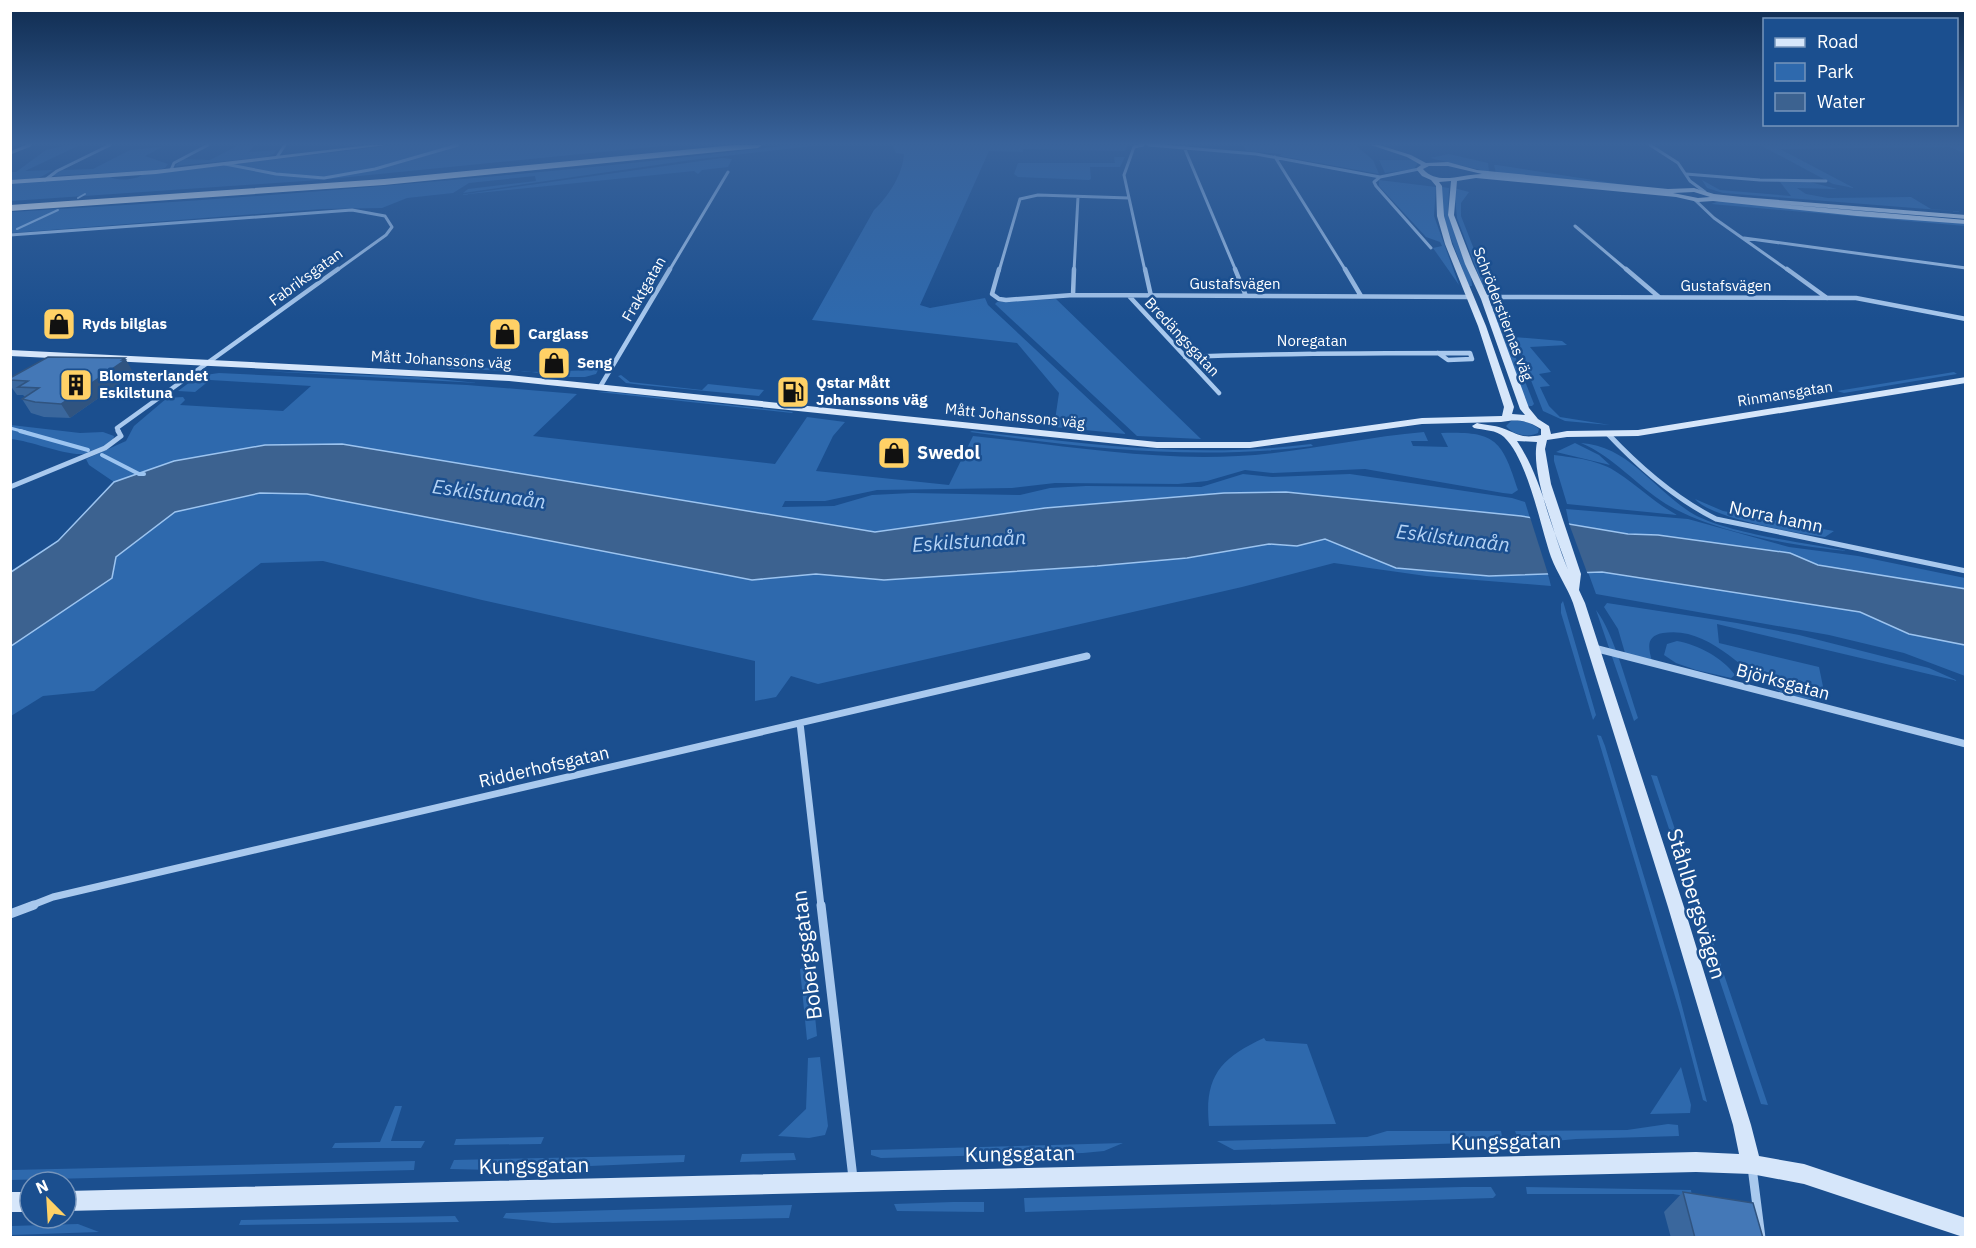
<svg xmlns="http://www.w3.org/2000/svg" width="1976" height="1248" font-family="'IBM Plex Sans',sans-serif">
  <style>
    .green { fill: #2e69ad }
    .water { fill: #3c6290; stroke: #9cc4f0; stroke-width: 1.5 }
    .pier { fill: #1b4f8f }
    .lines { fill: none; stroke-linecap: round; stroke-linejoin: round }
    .stream-far2 { stroke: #9cc4f0; stroke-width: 2 }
    .stream-far1 { stroke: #9cc4f0; stroke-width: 3 }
    .stream { stroke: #9cc4f0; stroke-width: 4 }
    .street-far4 { stroke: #a9c9ee; stroke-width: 3 }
    .street-far3 { stroke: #a9c9ee; stroke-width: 4.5 }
    .street-far2 { stroke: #a9c9ee; stroke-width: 5 }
    .street-far1 { stroke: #a9c9ee; stroke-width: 7 }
    .street { stroke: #a9c9ee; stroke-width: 9 }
    .secondary { fill: #d6e6fa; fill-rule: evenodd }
    .highway { fill: #fff; fill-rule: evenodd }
    .wall { fill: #3a679d }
    .shaded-wall { fill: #305480 }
    .building { fill: #4478b7; stroke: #305480; stroke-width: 1.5 }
    .labels { text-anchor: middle; stroke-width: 5; stroke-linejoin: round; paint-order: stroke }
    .far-street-label { font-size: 15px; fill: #fff; stroke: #1b4f8f }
    .far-poi-label { font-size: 15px; font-weight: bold; fill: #fff; stroke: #1b4f8f; text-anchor: start }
    .poi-label { font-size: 18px; font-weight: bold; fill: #fff; stroke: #1b4f8f; text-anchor: start }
    .street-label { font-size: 18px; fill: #fff; stroke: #1b4f8f }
    .water-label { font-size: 20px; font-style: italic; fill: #b5d3f5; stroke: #1b4f8f }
    .near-street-label { font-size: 21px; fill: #fff; stroke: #1b4f8f }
  </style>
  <rect width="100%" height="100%" fill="#1b4f8f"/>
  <path class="green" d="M68,145H80L25,171L53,170L39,178L11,180L10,172H16L46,150Z
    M239,145H254L249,152L276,150L274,154L265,157L175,166L183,159L210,160Z
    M395,145H672L319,180L11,201V183L110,177C117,181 135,180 142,175Z
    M791,145H821L691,160L463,193L468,189L536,181L535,176L469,183L453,193L407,198L382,208L322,209L11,233V212C271,197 532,176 791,145Z
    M892,145H1128L1125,151L1023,149V152L989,151L920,305L930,308L985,298L988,305L1126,434L1054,427L1059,393L1017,343L812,320L874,210C888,197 903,174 904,154L896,153Z
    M1243,145H1355L1373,160L1379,174L1280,156L1281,154L1246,151Z
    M1760,145H1962L1965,147L1966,154L1950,147L1780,149L1854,188L1833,184Z
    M162,147L145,156L168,164L165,168L158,170L52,176L62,170L93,169L130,150Z
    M1449,154L1488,163L1489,172L1430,158Z
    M1114,157H1125L1120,167H1090L1091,179L1089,180L1018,177L1014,174L1018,163H1115Z
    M722,158L732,159L728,167L702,170L698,174L694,171L459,195Z
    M1379,160H1414L1418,163L1414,169L1385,173Z
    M1494,165H1497L1651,189L1496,173Z
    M1379,180L1436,187L1434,216L1459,285L1433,248L1442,246L1440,242L1426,237L1379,186Z
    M1702,180L1720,190L1791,196L1780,182H1810L1837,189L1797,188L1806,194L1828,198L1911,197L1931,209L1965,212L1723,193L1707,188Z
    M1442,187L1449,188L1448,214L1471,277L1472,286H1469L1441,212Z
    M1454,188L1469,192L1461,203V216L1488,285L1483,287L1457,218Z
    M1720,201L1965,223V226L1711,204Z
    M1056,299L1201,439L1137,436L995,304L997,302Z
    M1494,303L1534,404L1532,406H1527L1490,307Z
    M1514,337L1562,341L1567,345L1530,347L1551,372L1539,374L1550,386L1540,387L1549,406L1560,417L1610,425L1565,421L1543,411Z
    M466,354L459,365L530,372L598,370L596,374L585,377H569L524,371L448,369Z
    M262,371L418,377L478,383Z
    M1954,372L1957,374L1844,393L1837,391Z
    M219,373L467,385L577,394L533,436L775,464L807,417L845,422L833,436L816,471L949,485L973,436C1060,445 1150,461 1238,456C1301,453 1362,437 1424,432L1428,441H1411L1413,446L1448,447L1441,433C1496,431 1502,440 1518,490L1512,494L1503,493L1365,469L1273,473L1245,470L1207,481L1178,484L1055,483L1012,488L877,490L825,501H785L782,507L834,506L872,495L912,493L1020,495L1050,488L1086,486L1201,487L1243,474L1272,477L1350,474L1512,498L1525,502L1530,518L1286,492L1224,493L1045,508L875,532L509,472L174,461L114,482L89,465L86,459L126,441L134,426L167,398L183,397L185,400L180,405L283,411L311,386L210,380L195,392L178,391L198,376Z
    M621,375L630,382L702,390L708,384L764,390L759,396L642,385L626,383L618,376Z
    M598,392H611L793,412L792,413Z
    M1511,421C1522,420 1531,422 1539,429L1538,433C1528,438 1513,435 1506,426Z
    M11,425L80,433L103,432L114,436L113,441C105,446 92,454 82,454C64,455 31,441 11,439Z
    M972,431C1087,444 1195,459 1311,444L1313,446C1198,461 1084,448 970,432Z
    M1575,443L1599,455L1610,465L1556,452Z
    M1581,443C1630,446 1655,492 1695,515C1731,534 1806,543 1847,551C1794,546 1712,532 1666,504C1636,485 1614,457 1581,443Z
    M1554,455C1576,458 1600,460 1618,473C1639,487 1655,503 1677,515L1567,504L1554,461Z
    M260,493L307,494L752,580L816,574L884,580L1097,566L1187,558L1269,544L1297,546L1325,539L1396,568L1489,576L1548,574L1551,586L1426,576L1334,563L1242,587L818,684L791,676L776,697L755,701V661L482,600L323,561L261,563L94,691L43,696L11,716V646L112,578L116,557L175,512Z
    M1695,499L1723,511L1834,531L1825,537C1797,533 1712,519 1695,499Z
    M1566,509L1688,519L1789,547L1858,556L1965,578V589L1818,565L1790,553L1658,535L1628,534L1569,524Z
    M1588,572H1602L1860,612L1909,634L1965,645V676L1904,653L1829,635L1596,594Z
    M1563,601L1596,715L1593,720L1561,613V604Z
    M1607,603L1737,623L1799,635L1929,668L1958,681L1717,624L1719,643L1819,667L1826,701C1813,699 1797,699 1785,694C1745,676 1711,625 1663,633C1646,636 1648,647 1652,661L1625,653L1618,629L1604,607Z
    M1596,610C1614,633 1628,689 1638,718L1634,721Z
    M1677,641C1698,645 1722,657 1735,675L1731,678L1696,670L1676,663L1664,655L1667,644Z
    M1597,735L1601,736L1605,746L1677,987L1707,1102L1703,1100L1680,1013Z
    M1651,775L1657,776L1768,1105L1761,1104Z
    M810,966L817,1036L807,1040L800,969Z
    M1264,1038L1266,1041L1307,1044L1336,1124L1209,1126C1204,1077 1220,1058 1264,1038Z
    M820,1057L828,1126L825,1135L809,1138L778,1136L806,1109L808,1058Z
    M1681,1067L1691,1105L1690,1113L1650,1114Z
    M395,1106H402L391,1141H425L421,1148H332L335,1143L380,1142Z
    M1668,1124L1678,1125L1679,1136L1576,1139L1520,1144L1515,1131L1627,1130Z
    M1387,1131H1501L1503,1142L1234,1150L1217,1141L1367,1137Z
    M544,1137L541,1144L454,1145L456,1139Z
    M1123,1143L1104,1151L1083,1153L881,1158L871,1155V1150Z
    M794,1153L796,1160L740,1162L742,1154Z
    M685,1155L684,1162L495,1170L450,1169L454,1160Z
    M415,1161L414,1170L10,1180L11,1170Z
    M1463,1187H1491L1496,1195L1493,1198L1025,1212L1024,1198Z
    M1526,1187L1691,1190L1692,1197L1673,1194H1527Z
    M953,1202H984V1212L897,1211L894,1204Z
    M792,1205L789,1218L553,1223L503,1218L506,1213Z
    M455,1216L459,1222L239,1225L241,1220Z
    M78,1224L99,1232L11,1235V1226Z"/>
  <path class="water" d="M342,444L875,532L1045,508L1224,493L1286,492L1521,516L1628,534L1658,535L1790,553L1818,565L1966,589L1965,645L1909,634L1860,612L1602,572L1489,576L1396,568L1325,539L1297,546L1269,544L1187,558L1097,566L884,580L816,574L752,580L307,494L260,493L175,512L116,557L112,578L11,646V572L58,541L114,482L174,461L265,445Z"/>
  <path class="pier" d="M1529,514L1568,521L1588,575L1549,577Z"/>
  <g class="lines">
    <path class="stream-far2" d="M78,198L85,194
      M17,229L58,210"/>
    <path class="stream-far1" d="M10,428L25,432"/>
    <path class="stream" d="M20,431L88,450
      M102,455L139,474H144"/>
    <path class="street-far4" d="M1143,145L1134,147L1124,175L1145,271
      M1149,145L1256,154L1380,177L1419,169
      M1650,145L1678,163L1690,181L1705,192
      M1184,147L1236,271
      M10,153L30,145
      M277,157L285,145
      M1275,157L1346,271
      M225,164L276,174L324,178L375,169L458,145
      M171,170L174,163L208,145
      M1686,174L1760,180L1826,181
      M1380,177L1374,182L1376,186L1431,248
      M45,180L57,171L110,145
      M1695,200L1714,218L1789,271
      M1575,226L1628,271
      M10,235L352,210L385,216L392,227L386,235L336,271
      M1744,238L1966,268
      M669,271L728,172
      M999,271L1020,199L1038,195L1129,198
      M1074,271L1078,197"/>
    <path class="street-far3" d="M999,269L992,294L999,299L1006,300L1073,295L1471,297
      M1145,269L1151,296
      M1235,269L1246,296
      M1345,269L1361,296
      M1626,269L1659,297
      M1787,269L1827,298
      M1073,295L1074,269
      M1129,296L1219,393
      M1485,297L1856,298L1966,319
      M1185,357C1280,353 1375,353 1470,353L1472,359L1448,360L1438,353
      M600,387L670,269
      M119,432L117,428L338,269"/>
    <path class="street-far2" d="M1608,434C1640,468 1674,498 1716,519L1966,571
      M10,487L105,448L121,436L118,431"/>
    <path class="street-far1" d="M1594,648L1966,744
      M800,723L821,906
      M30,906L53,897L1087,656"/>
    <path class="street" d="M821,905L853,1178
      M10,914L34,905
      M1752,1167L1761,1238"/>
    <path class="secondary" d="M370,145H386L156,174L10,184V180L156,170Z
      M1371,145H1379L1411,155L1426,163L1448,162L1477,170L1668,189L1694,188L1714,194L1742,197L1966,215V219L1779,204L1966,220V224L1857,216L1713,201L1698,202L1676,197L1476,178L1457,181L1454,215L1473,264L1489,299L1529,408L1538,419L1549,426L1551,434L1567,431L1638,430L1966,377V383L1638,436L1567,437L1547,440L1545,449L1551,484L1581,574L1579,590L1585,603L1684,907L1751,1125L1759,1156L1804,1164L1966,1218V1238L1804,1184L1751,1174L1696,1172L66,1211V1191L1696,1152L1739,1154L1733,1125L1668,907L1573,603C1567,587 1557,573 1551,557C1540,525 1528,460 1504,437C1497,430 1483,430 1474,428L1472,426L1477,423C1485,425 1494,425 1502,428C1519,434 1521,439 1541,435V429C1528,420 1516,419 1501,422L1422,424L1250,448H1157L509,381L10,356V350L509,375L1157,442H1250L1422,418L1502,416L1504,407L1478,326L1445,244L1437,216L1436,186L1431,180L1422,176L1417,170V168L1421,165L1407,157ZM1429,166H1448L1482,174C1462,174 1438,186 1423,169ZM1451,181L1448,215L1465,264L1481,299L1520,409L1525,415L1512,414L1514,407L1486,326L1452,244L1444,216L1442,186L1439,182ZM1694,192L1710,197L1698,198L1673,193ZM1517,441L1537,442C1530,475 1557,537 1568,570C1550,527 1543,480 1517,441Z
      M10,1192H30V1212H10Z"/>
    <path class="highway" d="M734,145H762L758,148L384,185L10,211V205L384,179Z"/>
  </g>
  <path class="wall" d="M133,372L132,373L133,374L70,418L44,417L31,413L22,399L25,397L23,395H17L10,385V378Z
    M1683,1192L1763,1238H1671L1664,1212Z"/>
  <path class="shaded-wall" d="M125,358L133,372L132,373L133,374L70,418L61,404Z"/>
  <path class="building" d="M48,357L125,358L122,360H125L61,404L35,402L22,399L39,388L18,387L28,381L10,380V378Z
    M1683,1192L1753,1203L1763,1238H1695Z"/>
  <linearGradient id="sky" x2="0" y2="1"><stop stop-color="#0f2b4f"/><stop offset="0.45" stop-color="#39639b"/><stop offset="1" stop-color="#39639b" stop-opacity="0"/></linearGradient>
  <rect width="1976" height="319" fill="url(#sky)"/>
  <defs>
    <g id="shop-square" transform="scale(1.725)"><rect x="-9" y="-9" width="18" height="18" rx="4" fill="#ffd166" stroke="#1b4f8f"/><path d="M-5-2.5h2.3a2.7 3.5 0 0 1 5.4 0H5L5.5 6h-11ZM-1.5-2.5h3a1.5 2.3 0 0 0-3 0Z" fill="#111"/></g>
    <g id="building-square" transform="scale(1.725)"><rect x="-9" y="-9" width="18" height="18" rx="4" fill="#ffd166" stroke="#1b4f8f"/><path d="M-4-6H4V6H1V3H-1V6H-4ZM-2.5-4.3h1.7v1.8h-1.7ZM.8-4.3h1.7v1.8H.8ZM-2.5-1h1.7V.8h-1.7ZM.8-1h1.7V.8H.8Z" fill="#111"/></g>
    <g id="fuel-square" transform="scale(1.725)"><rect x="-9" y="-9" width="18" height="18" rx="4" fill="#ffd166" stroke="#1b4f8f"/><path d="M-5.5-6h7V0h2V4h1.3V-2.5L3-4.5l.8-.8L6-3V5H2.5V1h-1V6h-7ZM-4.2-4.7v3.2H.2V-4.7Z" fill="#111"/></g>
  </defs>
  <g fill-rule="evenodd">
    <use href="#shop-square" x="59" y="324"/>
    <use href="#shop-square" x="505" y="334"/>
    <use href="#shop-square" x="554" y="363"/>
    <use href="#building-square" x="76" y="385"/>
    <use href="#fuel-square" x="793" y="392"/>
    <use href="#shop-square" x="894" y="453"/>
  </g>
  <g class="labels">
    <g class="far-street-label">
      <text transform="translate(306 277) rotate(-36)" y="5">Fabriksgatan</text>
      <text x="1235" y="289">Gustafsvägen</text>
      <text x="1726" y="291">Gustafsvägen</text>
      <text transform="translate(644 289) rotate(-60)" y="5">Fraktgatan</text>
      <text transform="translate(1503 314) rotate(69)" y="5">Schröderstiernas väg</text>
      <text transform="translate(1182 337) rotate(47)" y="5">Bredängsgatan</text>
      <text x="1312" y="346">Noregatan</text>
      <text transform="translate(441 360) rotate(3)" y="5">Mått Johanssons väg</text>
      <text transform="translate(1785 394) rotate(-9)" y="5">Rinmansgatan</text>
      <text transform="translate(1015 416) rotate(6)" y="5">Mått Johanssons väg</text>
    </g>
    <g class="far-poi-label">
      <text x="82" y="329">Ryds bilglas</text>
      <text x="528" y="339">Carglass</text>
      <text x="577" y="368">Seng</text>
      <text x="99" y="381">Blomsterlandet<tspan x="99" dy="17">Eskilstuna</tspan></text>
      <text x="816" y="388">Qstar Mått<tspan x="816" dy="17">Johanssons väg</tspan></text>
    </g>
    <g class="poi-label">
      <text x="917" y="459">Swedol</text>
    </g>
    <g class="street-label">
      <text transform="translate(1776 517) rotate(12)" y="6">Norra hamn</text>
      <text transform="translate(1783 682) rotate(15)" y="6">Björksgatan</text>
      <text transform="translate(544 767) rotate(-13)" y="6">Ridderhofsgatan</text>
    </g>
    <g class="water-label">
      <text transform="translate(489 494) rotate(8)" y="7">Eskilstunaån</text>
      <text transform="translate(1453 538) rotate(7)" y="7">Eskilstunaån</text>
      <text transform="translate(969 541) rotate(-4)" y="7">Eskilstunaån</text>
    </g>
    <g class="near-street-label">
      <text transform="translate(1696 904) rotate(73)" y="7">Ståhlbergsvägen</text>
      <text transform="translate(807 955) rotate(-97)" y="7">Bobergsgatan</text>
      <text transform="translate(1506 1142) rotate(-1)" y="7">Kungsgatan</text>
      <text transform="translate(1020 1154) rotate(-1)" y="7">Kungsgatan</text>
      <text transform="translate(534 1166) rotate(-1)" y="7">Kungsgatan</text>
    </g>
  </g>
  <rect width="1976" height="1248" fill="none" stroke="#ffffff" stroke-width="24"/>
  <rect x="1763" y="18" width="195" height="108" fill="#1b4f8f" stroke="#7695bc" stroke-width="1.5"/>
  <rect x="1775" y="38" width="30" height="9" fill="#d6e6fa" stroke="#7695bc" stroke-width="1.5"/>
  <text x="1817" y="48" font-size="18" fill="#ffffff">Road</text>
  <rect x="1775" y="63" width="30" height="18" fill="#2e69ad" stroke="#7695bc" stroke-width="1.5"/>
  <text x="1817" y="78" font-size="18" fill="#ffffff">Park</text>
  <rect x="1775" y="93" width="30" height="18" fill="#3c6290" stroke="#7695bc" stroke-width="1.5"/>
  <text x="1817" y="108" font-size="18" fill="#ffffff">Water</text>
  <g transform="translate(48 1200) rotate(336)"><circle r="28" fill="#1b4f8f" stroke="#7695bc" stroke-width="1.5"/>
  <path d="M0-4.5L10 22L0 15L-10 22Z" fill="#ffd166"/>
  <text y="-9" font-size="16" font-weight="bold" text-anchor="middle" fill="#ffffff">N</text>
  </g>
</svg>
